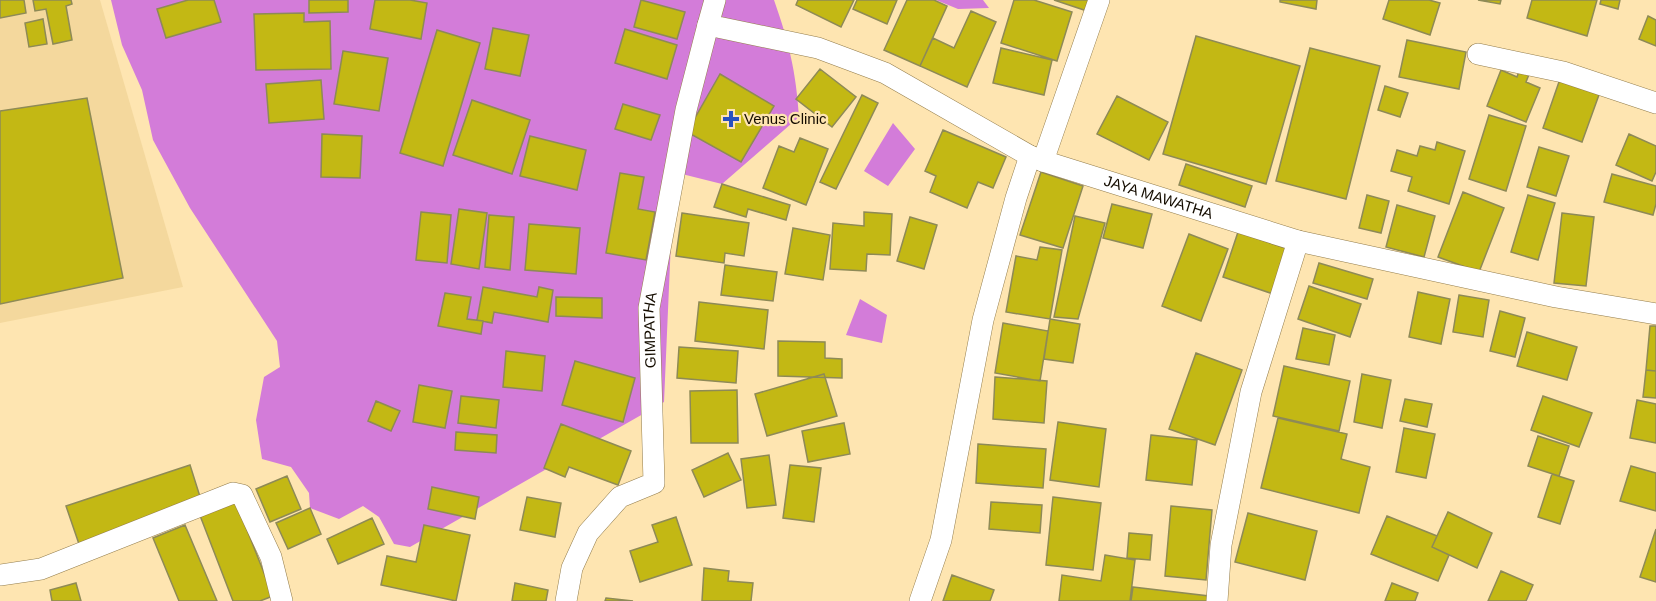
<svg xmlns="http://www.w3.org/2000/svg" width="1656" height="601" font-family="Arial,sans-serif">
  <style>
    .built { fill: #f4d89d }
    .forest { fill: #d37cd9 }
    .building { fill: #c3b814; stroke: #8e8a56; stroke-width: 1.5 }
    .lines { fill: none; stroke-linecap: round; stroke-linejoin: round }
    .street-casing { stroke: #937d4c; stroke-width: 22 }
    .street { stroke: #fff; stroke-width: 21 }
    .poi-dot { fill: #2851c0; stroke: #fee5b1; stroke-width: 2 }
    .labels { text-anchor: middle; stroke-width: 4.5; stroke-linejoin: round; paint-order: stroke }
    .poi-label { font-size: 15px; fill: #150d00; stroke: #fee5b1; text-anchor: start }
    .street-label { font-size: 15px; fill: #150d00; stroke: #fee5b1 }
  </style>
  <rect width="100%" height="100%" fill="#fee5b1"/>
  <path class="built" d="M0,0H100L183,287L0,323Z"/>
  <path class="forest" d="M111,0H774C789,43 796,71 799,117L722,184L674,172L664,402L410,547L394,544L379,517L363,506L339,519L310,508L309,493L291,467L262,459L256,420L264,377L280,367L277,341L190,208L153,140L142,90L122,45Z
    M936,0H983L989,8L958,9Z
    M893,123L915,149L888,186L864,171Z
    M860,299L887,315L882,343L846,335Z"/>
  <path class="building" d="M0,0H24L26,13L0,18Z
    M33,0H71L72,4L66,6L72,40L53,44L46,9L35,11Z
    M188,0H214L221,22L166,38L157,9Z
    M309,0H348V12L309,13Z
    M375,0H410L427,3L421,39L370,29Z
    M641,0L685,12L677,39L634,27Z
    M798,0H854L841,27L796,5Z
    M857,0H897L887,24L853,9Z
    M907,0H934L947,6L920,66L884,50Z
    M1014,0H1034L1072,12L1057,61L1001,43Z
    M1054,0H1091L1087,11Z
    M1280,0H1317L1316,9L1280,2Z
    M1389,0H1429L1440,3L1430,35L1383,19Z
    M1478,0H1501L1500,4Z
    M1532,0H1597L1587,36L1527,18Z
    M1601,0H1620L1618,9L1600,4Z
    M971,11L996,22L967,87L920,66L933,38L954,48Z
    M304,13V22L330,21L331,69L256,70L254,14Z
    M1648,16L1656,20V46L1639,39Z
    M43,19L47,44L29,47L25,23Z
    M493,28L529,35L520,76L485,69Z
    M625,29L677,45L667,79L615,63Z
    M437,30L480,43L443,166L400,153Z
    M1196,36L1300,66L1266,184L1163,154Z
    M1407,40L1466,52L1459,89L1399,77Z
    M1001,48L1052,60L1044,95L993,83Z
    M1310,48L1380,66L1346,199L1276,181Z
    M343,51L388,58L379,111L334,104Z
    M1520,68L1530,72L1526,82L1540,88L1526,122L1487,106L1501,70L1517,77Z
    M820,69L856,97L832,127L796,99Z
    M720,74L774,106L741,162L687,132Z
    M1560,79L1600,92L1582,142L1543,128Z
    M321,80L324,119L269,123L266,84Z
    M1385,86L1408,93L1400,117L1378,110Z
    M862,95L878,103L836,189L820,182Z
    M1117,96L1168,122L1149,160L1097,134Z
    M87,98L123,278L0,304V111Z
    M472,100L530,120L512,174L453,155Z
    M623,104L660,115L651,140L615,129Z
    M1489,115L1526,126L1506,191L1469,179Z
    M943,130L1006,157L993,188L978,182L967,208L930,192L936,176L925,171Z
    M322,134L362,136L360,178L321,177Z
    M1629,134L1656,146V172L1652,181L1616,165Z
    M530,136L586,150L577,190L520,176Z
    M800,138L828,149L806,205L763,188L779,146L794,152Z
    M1437,142L1465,151L1449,204L1408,191L1412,177L1391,171L1397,150L1417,156L1420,146L1435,150Z
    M1539,147L1569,156L1556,196L1527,187Z
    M1186,164L1252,186L1245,207L1179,185Z
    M1041,172L1083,186L1063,248L1020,235Z
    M620,173L644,177L638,209L655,212L646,260L606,253Z
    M1612,174L1656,186V204L1653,215L1604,202Z
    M722,184L790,205L786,220L748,209L746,217L714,207Z
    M1463,192L1504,208L1479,272L1438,257Z
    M1367,195L1389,201L1381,233L1359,228Z
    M1528,195L1555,203L1538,260L1511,252Z
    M1112,204L1152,214L1143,248L1103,238Z
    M1397,205L1435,216L1424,257L1386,247Z
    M459,209L487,213L479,269L451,264Z
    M421,212L451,215L447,263L416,260Z
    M864,212L892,214L890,255L867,254L866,271L830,269L833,223L864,226Z
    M682,213L749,223L744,256L725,253L724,263L676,256Z
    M1562,213L1594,217L1586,286L1554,283Z
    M489,215L514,217L510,270L485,267Z
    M1075,216L1105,223L1078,319L1054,317Z
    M910,217L937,225L924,269L897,261Z
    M529,224L580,228L576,274L525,270Z
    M793,228L830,235L823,280L785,274Z
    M1238,232L1288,249L1273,294L1223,277Z
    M1189,234L1228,249L1201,321L1162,306Z
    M1040,247L1062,250L1050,319L1006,312L1016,256L1037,260Z
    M1319,263L1373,279L1367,299L1313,283Z
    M725,265L777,272L773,301L721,295Z
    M1309,286L1361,304L1350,337L1298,319Z
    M483,287L537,297L539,287L553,290L548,322L494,312L492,323L477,320Z
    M1418,292L1450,299L1441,344L1409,337Z
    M445,293L471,297L467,319L483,321L481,334L438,326Z
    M1459,295L1489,300L1483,337L1453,332Z
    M556,297L602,298V318L556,316Z
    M699,302L768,310L764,349L695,341Z
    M1500,311L1525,318L1515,357L1490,351Z
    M1050,319L1080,324L1073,363L1044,359Z
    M1003,323L1048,331L1040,381L995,373Z
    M1650,326H1656V371L1646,370Z
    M1303,328L1335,335L1329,365L1296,359Z
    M1527,332L1577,347L1567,380L1517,366Z
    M778,341L825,342V358L842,359V378L778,376Z
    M679,347L738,351L736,383L677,378Z
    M506,351L545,356L542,391L503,387Z
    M1196,353L1242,370L1215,445L1169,429Z
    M575,361L635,378L623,422L562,405Z
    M1284,366L1350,381L1339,431L1273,416Z
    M1646,370L1656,371V398L1643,397Z
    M824,374L837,416L767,436L755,394Z
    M1362,374L1391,380L1382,428L1354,422Z
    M995,377L1047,381L1044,423L993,419Z
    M419,385L452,391L445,428L413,422Z
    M737,390L738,443H691L690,391Z
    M461,396L499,400L496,428L458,423Z
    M1543,396L1592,413L1579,447L1531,430Z
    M1405,399L1432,404L1427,427L1400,421Z
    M1637,400L1656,404V443L1630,438Z
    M376,401L400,411L391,431L368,421Z
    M1278,418L1347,434L1341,459L1370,467L1359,513L1261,488Z
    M1058,422L1106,429L1099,487L1050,480Z
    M844,423L850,454L808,462L802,431Z
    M561,424L631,451L618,485L569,467L565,477L544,468Z
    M1404,428L1435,434L1426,478L1396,472Z
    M456,432L497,435L496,453L455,450Z
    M1151,435L1197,440L1192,485L1146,480Z
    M1538,436L1569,446L1559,476L1528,466Z
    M978,444L1046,449L1043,488L976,483Z
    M728,453L741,480L704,497L692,470Z
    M769,455L776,505L747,508L741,459Z
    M190,465L202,503L79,544L66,506Z
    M790,465L821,468L814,522L783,518Z
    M1631,466L1656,473V511L1620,501Z
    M1552,474L1574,481L1560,524L1538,517Z
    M287,476L301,509L270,522L256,489Z
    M432,487L479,497L475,519L428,509Z
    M527,497L561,503L555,537L520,530Z
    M1053,497L1101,503L1093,570L1046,565Z
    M235,499L273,596L260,601H233L199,513Z
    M991,502L1042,505L1040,533L989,529Z
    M1171,506L1212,510L1206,580L1165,576Z
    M310,508L321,534L288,549L276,523Z
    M1448,512L1492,533L1477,568L1432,547Z
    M1248,513L1317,531L1305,580L1235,562Z
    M1387,516L1437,536L1432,547L1449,555L1438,581L1371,554Z
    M676,517L692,565L640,582L630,551L658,542L652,525Z
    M372,518L384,544L338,564L327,539Z
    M185,525L217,601H179L153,538Z
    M424,525L470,535L456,601L381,585L387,556L416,562Z
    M1656,529V582L1640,577Z
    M1129,533L1152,535L1150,560L1127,558Z
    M1105,555L1135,560L1130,601H1059L1062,575L1101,581Z
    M704,568L729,571L728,581L753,583L751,601H702Z
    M1501,571L1533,585L1526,601H1488Z
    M952,575L994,590L990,601H943Z
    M76,583L81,601H52L50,590Z
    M515,583L548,590L546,601H512Z
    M1392,583L1418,593L1415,601H1385Z
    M1133,587L1209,596V601H1131Z
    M606,598L633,601H605Z"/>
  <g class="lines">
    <g class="street-casing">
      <g id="street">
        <path id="s1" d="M715,0L708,25L818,48L885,73L1030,156L1043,161L1298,241L1556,297L1656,314"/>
        <path d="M1478,54L1563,72L1656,103"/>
        <path d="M1043,161L1099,0"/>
        <path d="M0,575L41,569L233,493L242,495L271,557L282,601"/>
        <path id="s2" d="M566,601L572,568L588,533L620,497L654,483L649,308L686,110L708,25"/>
        <path d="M920,601L941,540L983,320L1016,198L1030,156"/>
        <path d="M1217,601L1221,545L1251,392L1298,241"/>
      </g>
    </g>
    <use href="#street" class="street"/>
  </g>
  <path class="poi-dot" d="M728 110h6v6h6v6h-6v6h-6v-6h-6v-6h6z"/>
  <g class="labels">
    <g class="poi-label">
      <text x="744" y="124">Venus Clinic</text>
    </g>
    <g class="street-label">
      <text dy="5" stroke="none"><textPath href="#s1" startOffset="512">JAYA MAWATHA</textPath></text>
      <text dy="5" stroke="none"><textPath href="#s2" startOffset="310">GIMPATHA</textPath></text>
    </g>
  </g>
</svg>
